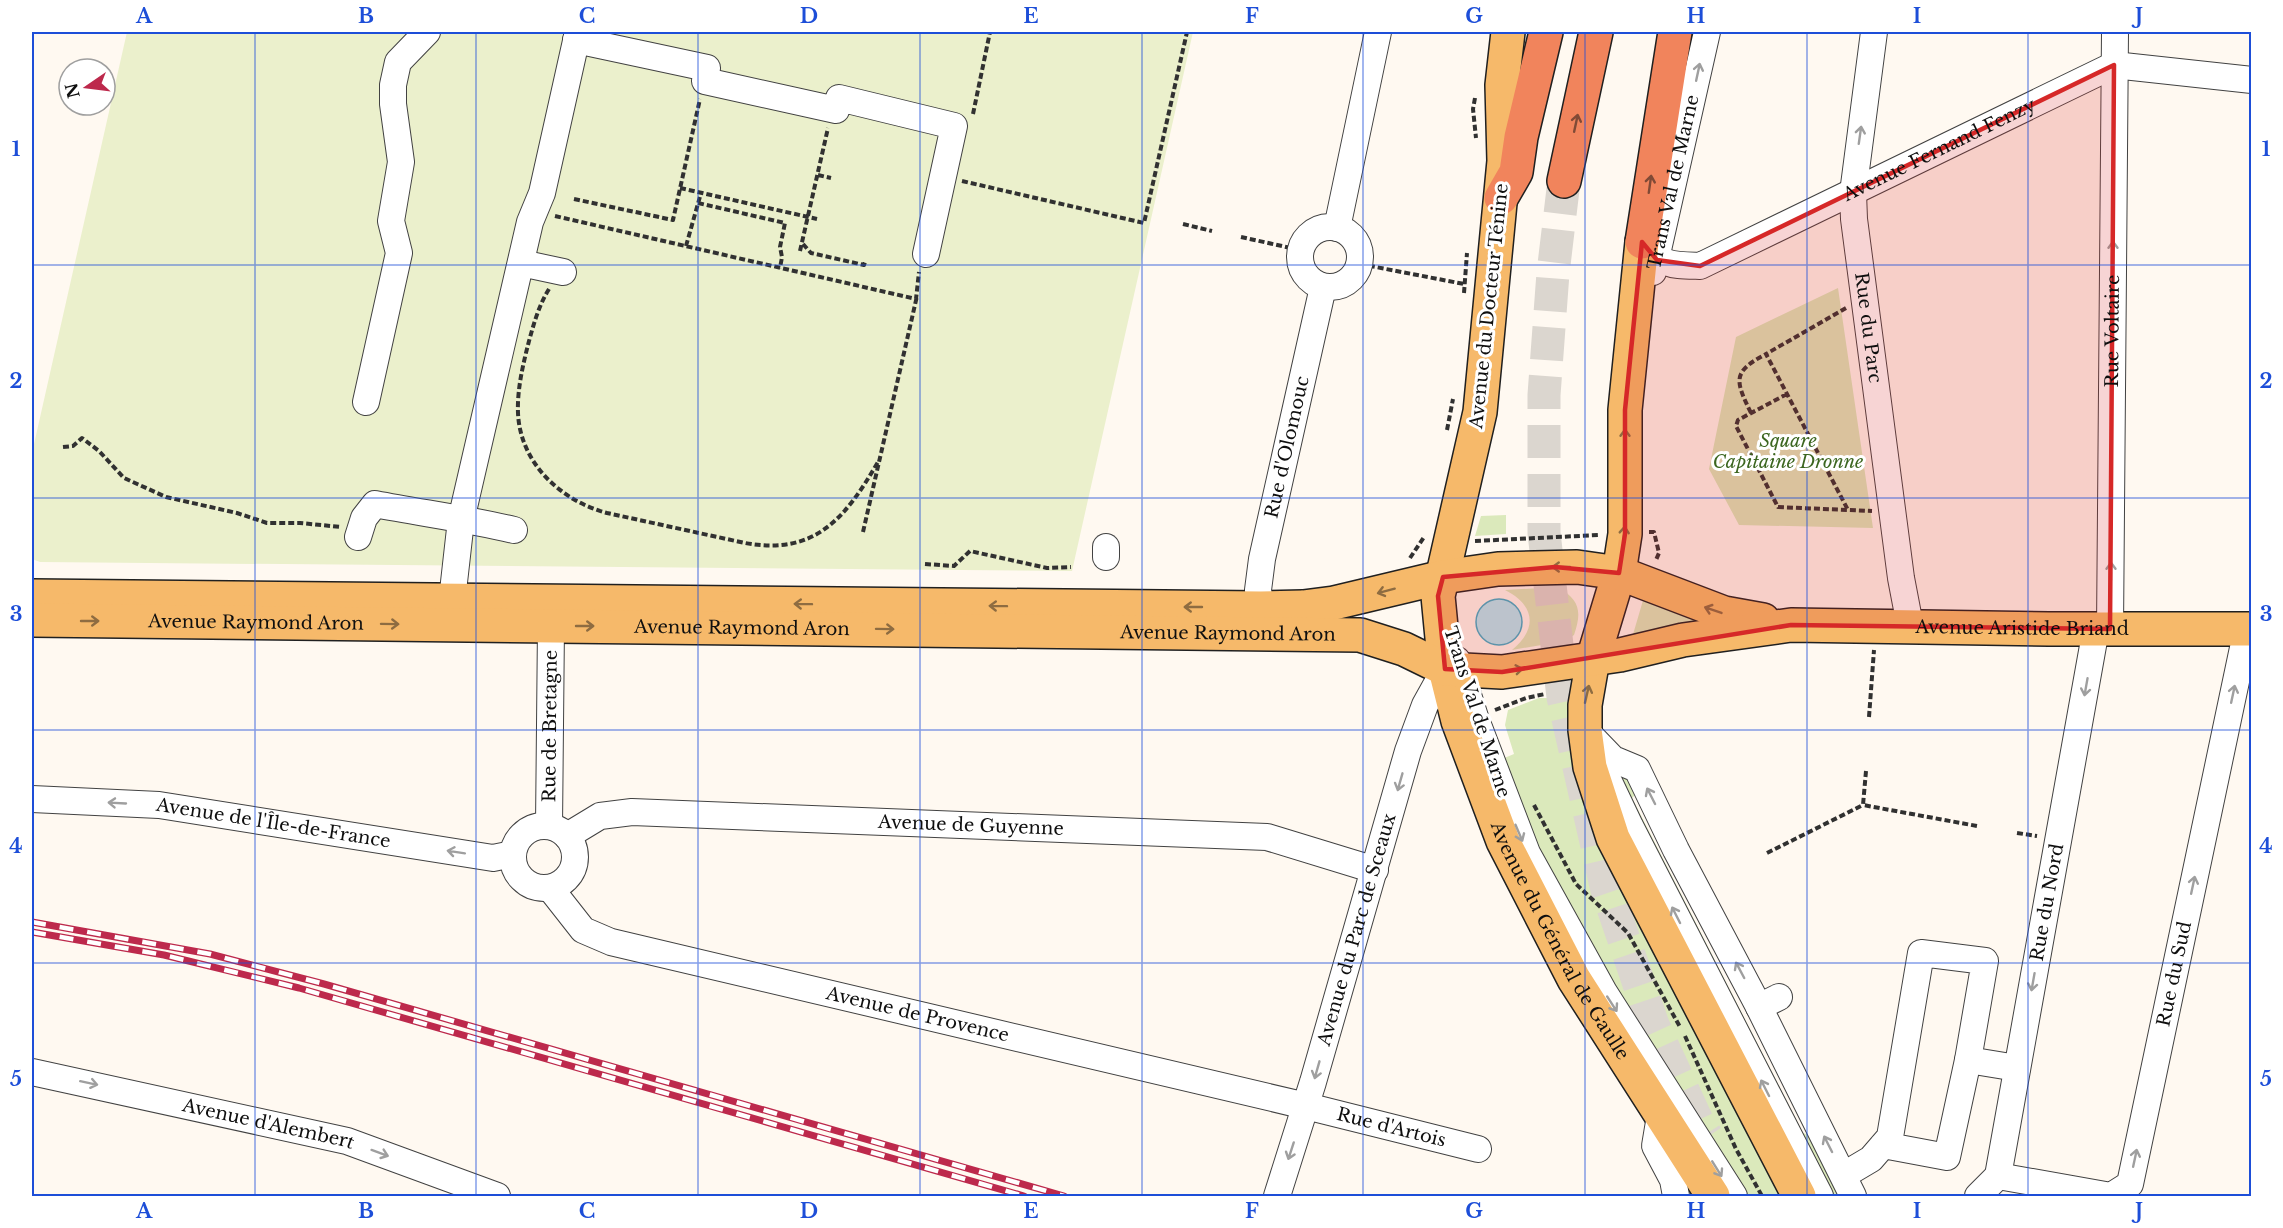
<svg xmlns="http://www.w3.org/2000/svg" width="2283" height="1228" font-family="'Libre Baskerville',serif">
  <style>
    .green { fill: #dbe9bb }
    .pitch { fill: #ebf0cc }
    .water { fill: #b6eaf5; stroke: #3faecb; stroke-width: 1.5 }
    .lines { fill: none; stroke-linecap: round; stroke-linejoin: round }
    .highway-tunnel { stroke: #dbd6cf; stroke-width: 33; stroke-dasharray: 33 16; stroke-linecap: butt }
    .minor-casing { stroke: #424242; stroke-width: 28 }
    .major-casing { stroke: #202020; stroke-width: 36 }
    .highway-casing { stroke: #202020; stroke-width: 36 }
    .path { stroke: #313131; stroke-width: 4; stroke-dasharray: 6 3; stroke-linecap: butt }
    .minor { stroke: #fff; stroke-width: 26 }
    .major { stroke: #f6b96a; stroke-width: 33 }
    .highway { stroke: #f1845c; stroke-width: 33 }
    .rail-casing { stroke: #bd294c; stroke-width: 7 }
    .rail { stroke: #fff; stroke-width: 4.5; stroke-dasharray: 14; stroke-linecap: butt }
    .oneway { stroke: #9f9f9f }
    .oneway2 { stroke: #804a36 }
    .oneway3 { stroke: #8e6c41 }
    .marked { fill: #d62828; fill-opacity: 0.2; stroke: #d62828; stroke-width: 4.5; stroke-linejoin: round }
    .grid { fill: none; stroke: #1d4ed8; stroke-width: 1.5; stroke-opacity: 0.55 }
    .labels { text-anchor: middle; stroke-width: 6; stroke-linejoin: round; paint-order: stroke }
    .street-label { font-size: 18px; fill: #0f0f0f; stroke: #fff }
    .park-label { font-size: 18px; font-style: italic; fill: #3c6620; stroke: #fff }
    .neatline { fill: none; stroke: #1d4ed8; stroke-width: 2 }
    .grid-label { font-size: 20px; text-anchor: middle; font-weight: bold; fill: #1d4ed8 }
  </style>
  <rect width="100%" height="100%" fill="#fff9f1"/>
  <path class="green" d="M1838,288L1873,528L1739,525L1709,469L1736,337Z
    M1506,515V534L1475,536L1481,516Z
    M1558,587C1580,600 1582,612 1574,635L1565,641L1512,650C1538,629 1535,605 1505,590Z
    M1644,597L1718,627L1629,648Z
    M1539,698H1567L1573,757L1786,1196H1737L1569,924L1497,761L1514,754L1505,725L1508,710Z
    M1617,771L1639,783L1635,795L1632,798L1803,1133L1813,1136L1847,1196H1830L1810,1161Z"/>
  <path class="pitch" d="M127,32H1193L1072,571L40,562L32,559V453Z"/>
  <path class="water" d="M1476 622a23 23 0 1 1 46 0a23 23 0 1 1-46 0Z"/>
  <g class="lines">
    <path class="highway-tunnel" d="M1564,181L1553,273L1544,395V533L1563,697L1607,890L1653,1025L1698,1123L1707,1137"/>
    <g class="minor-casing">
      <g id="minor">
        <path id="s1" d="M1874,32L1853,193L1854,219L1901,578L1910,625"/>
        <path d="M576,40L707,68L705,81L836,110L839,98L954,126L926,254"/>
        <circle cx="1330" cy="257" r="30"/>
        <path d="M1337,228L1378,32"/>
        <path id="s2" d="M1642,242C1663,266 1669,265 1700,266L2114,65L2252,80"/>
        <path d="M521,263L563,272"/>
        <path id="s3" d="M1653,272L1707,32"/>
        <path d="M366,402L399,253L391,221L401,162L393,104V85L398,62L427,32"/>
        <path d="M358,537L364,518L375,504C421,513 468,519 514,530"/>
        <path d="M1106,547V557"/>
        <path d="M452,600L461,520L530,222L542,193L578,32"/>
        <path id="s4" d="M1261,608L1258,590L1262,559L1323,287"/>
        <path id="s5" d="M2110,629L2115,32"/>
        <path d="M1457,660L1475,717L1527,853L1604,992L1734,1196"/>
        <path d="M1585,730L1613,759L1637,769L1676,850L1759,1007L1853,1196"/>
        <path d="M1603,769L1630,826L1820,1196"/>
        <path id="s6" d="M32,799L159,805L493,858L513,854"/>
        <circle cx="544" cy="857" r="31"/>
        <path id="s7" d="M549,826L551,625"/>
        <path id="s8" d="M567,836L600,816L632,812L1267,837L1375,870"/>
        <path id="s9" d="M550,888L583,930L611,942L1306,1106L1478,1149"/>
        <path d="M1759,1007L1779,997"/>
        <path d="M1968,1060L2017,1068"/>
        <path id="s10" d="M32,1072L347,1141L497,1196"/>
        <path d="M1660,1116L1655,1146L1673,1180L1676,1196"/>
        <path d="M1844,1175L1871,1159L1890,1137L1921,953L1985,961L1968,1060L1947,1157L1883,1145"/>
        <path id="s11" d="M1998,1176L2111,1196L2130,1184L2247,629"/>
        <path id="s12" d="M1998,1176L2096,629"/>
        <path id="s13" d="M1277,1196L1313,1082L1408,751L1425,705L1445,669"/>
        <path d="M1978,1196L1998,1176"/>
      </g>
    </g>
    <g class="major-casing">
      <g id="major">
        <path id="s14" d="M1508,32L1502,85L1504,161L1480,412L1438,596L1445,669L1458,721L1503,841L1574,979L1713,1196"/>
        <path d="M1642,242L1625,410V534L1619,573L1593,659L1585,705V730L1590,767L1613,838L1799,1196"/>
        <path d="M32,596L1261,608L1303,607L1334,603L1443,577L1498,569L1577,567L1619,573L1724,613L1763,620"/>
        <path id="s15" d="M32,620L1360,635L1404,649L1445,669L1502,672L1620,655L1683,640L1791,625L2049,629H2252"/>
      </g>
    </g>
    <g class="highway-casing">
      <path id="highway" d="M1564,181L1596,32
        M1501,198L1516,172L1521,137L1546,32
        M1642,242L1675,32"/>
    </g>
    <path class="path" d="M1475,98L1473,109L1476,138
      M973,114L990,32
      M818,175L831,178
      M962,181L1144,223L1187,32
      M680,188L817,219
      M574,199L673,220L700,99
      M698,203L785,223L780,247L782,257L780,268
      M555,216L916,299L919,272
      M1183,224L1212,231
      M1241,237L1300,250
      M803,244L811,253L864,265L865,262
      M686,246L701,193
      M800,251L828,128
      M1360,264L1464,284
      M549,289C539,305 534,323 529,341C523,364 517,390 518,413C520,463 561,501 607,513L745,543C816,556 846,517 878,462
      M1464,293L1467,253
      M1846,308L1766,354L1848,510
      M1787,394L1738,420L1736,426L1778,507L1872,511
      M1751,413C1735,380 1732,372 1766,354
      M1447,430L1453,399
      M63,447L73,446L82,438L99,451L124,478L166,497L237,513L267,523H300L341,527
      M863,532L917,296
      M1649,532H1654L1659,553L1656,560
      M1475,541L1599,535
      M1410,558L1424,537
      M925,564L954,566L970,551L1047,568L1071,567
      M1495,710L1526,698L1545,694
      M1869,717L1874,650
      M1866,771L1863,805L1977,826
      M1534,805L1576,884L1628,933L1680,1027
      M2017,833L2037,836
      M1767,853L1863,805
      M1685,1036L1736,1149L1762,1196"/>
    <use href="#minor" class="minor"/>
    <use href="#major" class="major"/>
    <use href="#highway" class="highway"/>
    <g class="rail-casing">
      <path id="rail" d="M32,922L210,954L324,984L1064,1196
        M32,932L164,955L299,988L1024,1196"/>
    </g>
    <use href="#rail" class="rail"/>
  </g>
  <defs><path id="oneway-shaft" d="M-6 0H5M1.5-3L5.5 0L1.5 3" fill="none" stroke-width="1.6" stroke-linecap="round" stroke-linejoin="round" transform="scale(1.5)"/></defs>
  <g class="oneway">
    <use href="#oneway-shaft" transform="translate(1698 72) rotate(-78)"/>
    <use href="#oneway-shaft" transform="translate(1860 135) rotate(-82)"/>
    <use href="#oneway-shaft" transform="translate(2113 250) rotate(-90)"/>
    <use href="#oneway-shaft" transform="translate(2111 571) rotate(-90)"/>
    <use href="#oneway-shaft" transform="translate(2086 687) rotate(100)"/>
    <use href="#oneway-shaft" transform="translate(2233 694) rotate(-78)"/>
    <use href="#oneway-shaft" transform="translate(1400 782) rotate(106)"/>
    <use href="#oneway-shaft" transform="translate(1651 796) rotate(-117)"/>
    <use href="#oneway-shaft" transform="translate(117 803) rotate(-177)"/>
    <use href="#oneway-shaft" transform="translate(1519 833) rotate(67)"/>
    <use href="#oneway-shaft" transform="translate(456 852) rotate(-171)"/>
    <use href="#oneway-shaft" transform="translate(2193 885) rotate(-78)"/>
    <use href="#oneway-shaft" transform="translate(1676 915) rotate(-117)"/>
    <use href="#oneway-shaft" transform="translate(1740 970) rotate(-118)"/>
    <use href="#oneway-shaft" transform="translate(2033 982) rotate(100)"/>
    <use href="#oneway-shaft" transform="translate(1612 1004) rotate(57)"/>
    <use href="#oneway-shaft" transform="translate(1317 1070) rotate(106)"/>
    <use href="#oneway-shaft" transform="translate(89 1083) rotate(12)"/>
    <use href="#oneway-shaft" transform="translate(1765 1088) rotate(-117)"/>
    <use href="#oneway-shaft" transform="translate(1828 1144) rotate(-117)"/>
    <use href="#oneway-shaft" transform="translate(1291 1151) rotate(108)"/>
    <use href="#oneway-shaft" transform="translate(380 1153) rotate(20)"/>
    <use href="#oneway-shaft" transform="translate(2135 1158) rotate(-78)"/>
    <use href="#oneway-shaft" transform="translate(1717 1169) rotate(58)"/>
  </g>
  <g class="oneway2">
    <use href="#oneway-shaft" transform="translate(1576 123) rotate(-78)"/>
    <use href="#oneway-shaft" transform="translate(1650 184) rotate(-82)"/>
  </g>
  <g class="oneway3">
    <use href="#oneway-shaft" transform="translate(1625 438) rotate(-90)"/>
    <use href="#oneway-shaft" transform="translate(1624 535) rotate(-85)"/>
    <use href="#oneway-shaft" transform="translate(1561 567) rotate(-180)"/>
    <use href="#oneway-shaft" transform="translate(1386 591) rotate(165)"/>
    <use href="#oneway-shaft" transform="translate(803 604) rotate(-179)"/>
    <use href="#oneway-shaft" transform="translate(998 606) rotate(-179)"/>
    <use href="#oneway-shaft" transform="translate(1193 607) rotate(-180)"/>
    <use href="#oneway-shaft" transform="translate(1713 610) rotate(-161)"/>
    <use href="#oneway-shaft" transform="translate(90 621)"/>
    <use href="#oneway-shaft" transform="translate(390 624) rotate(1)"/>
    <use href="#oneway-shaft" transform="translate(585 626)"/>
    <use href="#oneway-shaft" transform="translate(885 629) rotate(1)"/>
    <use href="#oneway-shaft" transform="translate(1514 670) rotate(-8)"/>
    <use href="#oneway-shaft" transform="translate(1587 694) rotate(-77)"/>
  </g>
  <path class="marked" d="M2114,65L2110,629L1791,625L1502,672L1445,669L1438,596L1443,577L1555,567L1619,573L1625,534V410L1642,242L1657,260L1700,266Z"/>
  <path class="grid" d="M255,32V1196M476,32V1196M698,32V1196M920,32V1196M1142,32V1196M1363,32V1196M1585,32V1196M1807,32V1196M2028,32V1196M32,265H2252M32,498H2252M32,730H2252M32,963H2252"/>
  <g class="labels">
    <g class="street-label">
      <text dy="6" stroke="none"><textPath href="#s2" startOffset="332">Avenue Fernand Fenzy</textPath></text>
      <text dy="6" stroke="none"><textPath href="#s3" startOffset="92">Trans Val de Marne</textPath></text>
      <text transform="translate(1489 306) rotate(-84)" y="6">Avenue du Docteur Ténine</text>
      <text dy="6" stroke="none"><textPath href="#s1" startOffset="298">Rue du Parc</textPath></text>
      <text dy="6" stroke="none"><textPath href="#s5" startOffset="298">Rue Voltaire</textPath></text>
      <text dy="6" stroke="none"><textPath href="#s4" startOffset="164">Rue d'Olomouc</textPath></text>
      <text dy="6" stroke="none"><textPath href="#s15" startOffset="224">Avenue Raymond Aron</textPath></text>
      <text dy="6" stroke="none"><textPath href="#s15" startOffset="710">Avenue Raymond Aron</textPath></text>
      <text dy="6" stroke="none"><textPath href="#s15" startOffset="2001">Avenue Aristide Briand</textPath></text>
      <text dy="6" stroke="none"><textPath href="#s15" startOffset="1196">Avenue Raymond Aron</textPath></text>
      <text transform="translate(1477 712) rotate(72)" y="6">Trans Val de Marne</text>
      <text dy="6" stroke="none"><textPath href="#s7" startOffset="100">Rue de Bretagne</textPath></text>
      <text dy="6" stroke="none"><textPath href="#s6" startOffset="243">Avenue de l'Île-de-France</textPath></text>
      <text dy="6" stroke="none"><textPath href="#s8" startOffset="410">Avenue de Guyenne</textPath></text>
      <text dy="6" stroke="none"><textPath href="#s12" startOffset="278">Rue du Nord</textPath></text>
      <text dy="6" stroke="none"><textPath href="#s13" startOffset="278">Avenue du Parc de Sceaux</textPath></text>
      <text dy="6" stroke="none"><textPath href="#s14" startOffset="940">Avenue du Général de Gaulle</textPath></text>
      <text dy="6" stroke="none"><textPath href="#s11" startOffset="352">Rue du Sud</textPath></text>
      <text dy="6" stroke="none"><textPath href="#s9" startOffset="399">Avenue de Provence</textPath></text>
      <text dy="6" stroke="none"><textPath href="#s10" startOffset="242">Avenue d'Alembert</textPath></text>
      <text dy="6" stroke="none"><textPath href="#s9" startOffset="886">Rue d'Artois</textPath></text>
    </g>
    <g class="park-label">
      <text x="1788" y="447">Square<tspan x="1788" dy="21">Capitaine Dronne</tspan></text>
    </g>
  </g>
  <rect width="2283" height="1228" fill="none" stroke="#ffffff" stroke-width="66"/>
  <g transform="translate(87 87) rotate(256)"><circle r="28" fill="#ffffff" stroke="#9f9f9f" stroke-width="1.5"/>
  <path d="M0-4.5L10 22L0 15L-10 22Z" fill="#bd294c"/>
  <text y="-9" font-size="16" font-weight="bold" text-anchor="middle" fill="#0f0f0f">N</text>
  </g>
  <rect x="33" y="33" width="2217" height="1162" class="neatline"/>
  <g class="grid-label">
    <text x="144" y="23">A</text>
    <text x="366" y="23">B</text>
    <text x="587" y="23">C</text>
    <text x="809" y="23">D</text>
    <text x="1031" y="23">E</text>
    <text x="1252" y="23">F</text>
    <text x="1474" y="23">G</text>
    <text x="1696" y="23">H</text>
    <text x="1917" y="23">I</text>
    <text x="2139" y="23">J</text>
    <text x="16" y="156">1</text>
    <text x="2266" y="156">1</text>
    <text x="16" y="388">2</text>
    <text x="2266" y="388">2</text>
    <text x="16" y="621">3</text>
    <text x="2266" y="621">3</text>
    <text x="16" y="853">4</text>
    <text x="2266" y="853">4</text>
    <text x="16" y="1086">5</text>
    <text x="2266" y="1086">5</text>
    <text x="144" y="1218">A</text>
    <text x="366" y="1218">B</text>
    <text x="587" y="1218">C</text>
    <text x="809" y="1218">D</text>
    <text x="1031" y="1218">E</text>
    <text x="1252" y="1218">F</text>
    <text x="1474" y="1218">G</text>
    <text x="1696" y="1218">H</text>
    <text x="1917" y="1218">I</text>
    <text x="2139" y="1218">J</text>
  </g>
</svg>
